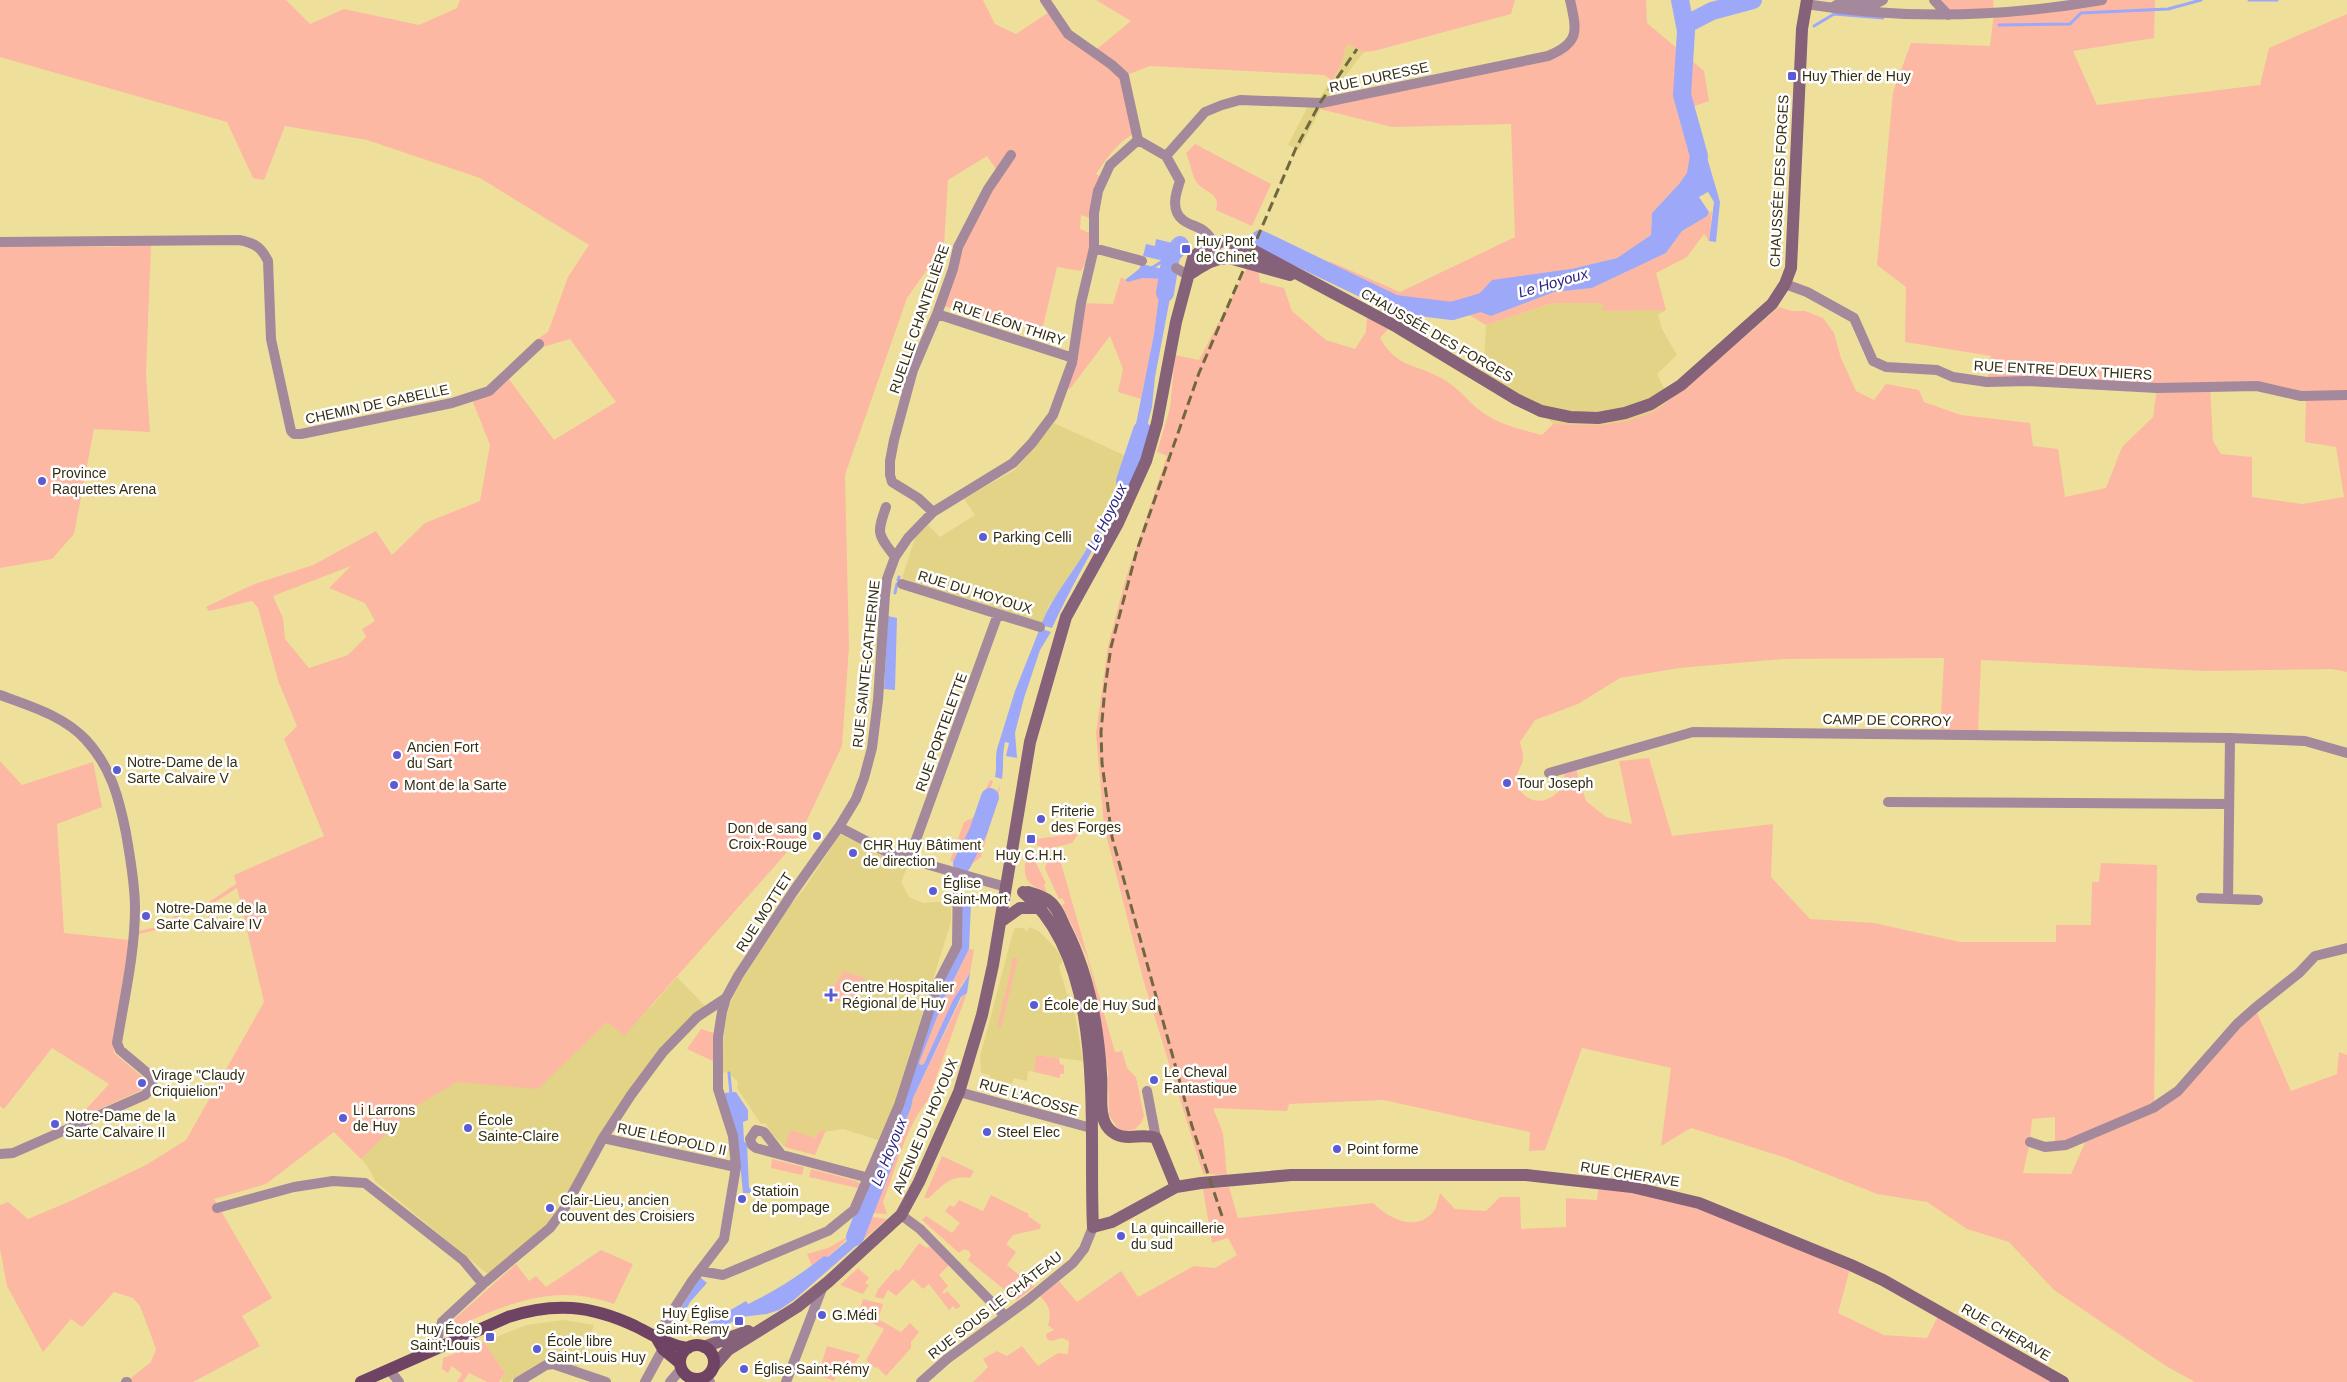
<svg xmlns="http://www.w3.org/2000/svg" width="2347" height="1382" font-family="Helvetica,sans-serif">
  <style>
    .built { fill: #e3d386 }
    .green { fill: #fdb8a3; fill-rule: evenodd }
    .water { fill: #9ea8f9 }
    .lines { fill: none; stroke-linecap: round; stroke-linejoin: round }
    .stream { stroke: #9ea8f9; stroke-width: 3 }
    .river { stroke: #9ea8f9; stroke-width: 18 }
    .street { stroke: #a3899b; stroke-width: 10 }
    .secondary { stroke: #85617a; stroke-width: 12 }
    .primary { stroke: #6f4363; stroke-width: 12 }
    .rail { stroke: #71683f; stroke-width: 3; stroke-dasharray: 10 5; stroke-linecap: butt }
    .poi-dot { fill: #5b5cd4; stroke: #fff; stroke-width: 2 }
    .labels { text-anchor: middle; stroke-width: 5; stroke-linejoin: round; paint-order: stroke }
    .poi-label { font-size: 14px; fill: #332d11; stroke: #fff; text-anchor: start }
    .street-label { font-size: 14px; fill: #332d11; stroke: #fff }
    .water-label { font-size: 15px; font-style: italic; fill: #2b2580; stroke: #fff }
  </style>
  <rect width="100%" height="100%" fill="#eee09b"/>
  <path class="built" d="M1347,44L1364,52L1324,103L1299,150L1288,145L1308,106H1314L1340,67Z
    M1552,303H1603V311L1666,310L1658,315L1662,329L1677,355L1657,374L1665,390L1672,397L1653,412L1627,421L1599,425L1553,424L1541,411L1483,379L1486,325Z
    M1054,423L1130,458L1090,544L1065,584L1049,605L1041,625L902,578L915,538L928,525L940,537L975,515L964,499L1016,469Z
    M840,834L908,866L901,882L909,897L923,903L951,901V922L892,1111L878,1140L843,1129L825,1132L815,1155L785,1147L772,1134L765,1123L761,1124L737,1088L738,1082L729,1073L722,1072L724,1031L729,1005L739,985L791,904L804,889Z
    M1030,927L1040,932L1056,949L1063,960L1059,967L1067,994L1072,998L1083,1061L1037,1055L1034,1072L1028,1071L1027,1081L1014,1078L1012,1084L990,1078V1075L981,1073L980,1057L1013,932L1015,928H1024L1026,932Z
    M677,977L705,1006L660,1050L543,1230L489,1275L376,1182L366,1164L334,1132L620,983L649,1009Z
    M564,1320L594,1325L578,1367L557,1359L543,1360L509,1382H502L501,1380L505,1373L484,1342L526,1325Z"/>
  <path class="green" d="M0,0H286L310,24L344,9L419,25L457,8L460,0H983L995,24L1016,34L1052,10L1092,53L1131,21L1096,0H1515L1511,14L1374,51L1364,52L1347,44L1340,67L1332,80L1324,75L1150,66L1124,76L1137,133C1120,138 1106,160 1096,174L1103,178L1094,220L1081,215L1080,229L1094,235V248L1081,271L1057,267L1042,331L939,305L953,269L998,172L987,156L948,180L944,246L907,298L845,475L849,647L842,746L797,841L624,1036L607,1022L538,1089L457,1082L411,1109L361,1159L334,1132L266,1184L214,1199L272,1298L242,1316L260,1346L193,1382H126L151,1362L156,1349L140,1306L133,1298L114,1292L82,1327L71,1319L43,1352L7,1286L0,1249V1205L8,1202L28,1219L73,1200L146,1165L186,1140L264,1002L237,888L209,906L185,912L165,928L139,934V931L164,925L185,908L209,902L236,884L234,875L324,836L284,739L297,726L279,683L258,608L252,601L209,611L206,607L252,585L313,565L376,531L392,555L425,523L480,501L490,445L473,402L495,390L508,378L554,440L616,402L570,339L543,347L536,340L548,332L568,277L589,245L480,178L367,140L285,126L264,180L253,178L227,122L0,57ZM351,566L329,588L365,603L375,621L362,629L366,637L348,655L309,668L285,639L283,618L273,596Z
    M1570,0H1646L1647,23L1704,71L1709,101L1692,107L1699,156L1679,184L1652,213L1651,235L1617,258L1571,269L1491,316L1554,292L1592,288L1666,253L1682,231L1712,211L1709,241L1704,234L1687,257L1656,273L1666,310L1603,311V303H1552L1486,325L1469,315L1395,304L1337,275L1329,261L1400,292L1515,237L1511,124L1392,127L1320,109L1324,103L1548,56L1572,40Z
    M1934,0H1993L1994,12L2102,0H2155L2154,38L2073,51L2097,105L2260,85L2269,48L2347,14V672L2332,669L2205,671L1981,660L1978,735L1940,734L1944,658L1783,659L1679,668L1620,678L1578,704L1535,720L1520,742C1521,747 1523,752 1523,757C1524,768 1510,775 1520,790C1535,812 1567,797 1564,772L1576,769L1586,801L1606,817L1632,824L1619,761L1649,758L1672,836L1773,824L1771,877L1810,919L1874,923L1960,942H2056V925H2091L2092,882H2099L2101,863L2157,865L2154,1108L2178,1091L2255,1008L2291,1091L2337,1074L2339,1052L2347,1055V1382H2195L2166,1366L2054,1290L2009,1242L1967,1229L1927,1202L1877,1194L1786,1158L1691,1128L1661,1146L1671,1068L1582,1048L1545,1150L1529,1151L1530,1132L1383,1100L1289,1104L1287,1111L1213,1108L1223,1133L1227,1175L1203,1174L1143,979L1104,827L1096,733L1108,646L1125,581L1167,456L1157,452L1170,408L1175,355L1199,360L1248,266L1258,269L1260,282L1284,288L1292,311L1326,340L1355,349L1366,332L1367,316L1388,329L1380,338C1398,369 1416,363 1443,379C1457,387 1466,399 1478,409C1496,424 1520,429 1542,435L1553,424L1599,425L1627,421L1653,412L1684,389L1779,307L1792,311H1805L1823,318L1834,333L1841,358L1856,391L1874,400L1886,384L1919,390L1924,402L1961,415L2030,423L2033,446L2058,449L2065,497L2106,488L2122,447L2153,417L2157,388L1987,382L1991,356L1905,342L1906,287L1877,265L1893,92L1911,43L1990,46L1994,13L1948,15ZM2257,386L2306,396L2305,442L2336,447L2344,497L2302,504L2252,497V457L2221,454L2213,441L2210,387ZM2055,1117V1146L2088,1136L2071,1174L2023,1173L2030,1142L2032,1119Z
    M1195,144L1271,184L1252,226L1216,210C1221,193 1205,193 1197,183C1192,176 1190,162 1186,153Z
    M151,244L146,374L150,432L94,429L74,534L52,559L0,568V246L111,247Z
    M1121,277L1128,282L1143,278L1161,279L1154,334L1141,399L1118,392L1123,369L1110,336L1070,389L1064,386L1081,303L1113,304Z
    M0,761L22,785L93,762L102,807L57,824L64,933L130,940L113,1036L114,1053L145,1079V1085L142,1090L77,1119L109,1084L52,1048L4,1109L0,1106Z
    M990,780L993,781L981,811L983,818L1001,784L981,857L969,866L950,861L964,822L974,817Z
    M1079,833L1072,843L1044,850L1040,846H1037L1036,839Z
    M1029,849L1046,883L1044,885L1047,892C1021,884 1022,872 1029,849Z
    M1059,856L1115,1052L1122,1051L1127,1068L1136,1077L1144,1116L1141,1123L1135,1129L1126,1131L1118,1129L1109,1115L1108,1072L1095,990L1087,957L1062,905L1065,903L1062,898L1059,899L1045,869L1047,860Z
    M969,949L974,950L970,973L962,984L924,1064L921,1065L919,1063L945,997Z
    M1015,958H1018L1001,1028L997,1026L1012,966L1011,959Z
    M843,971L865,978L856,1007L826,997C830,986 839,982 843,971Z
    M967,993L928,1100C905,1128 896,1169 883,1202L887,1214L868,1213L872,1202L865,1200L876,1174L883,1173L911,1108L913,1098L962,997Z
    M701,1029L714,1033L713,1061L687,1049Z
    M1036,1055L1059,1058L1060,1064L1064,1065V1074H1060V1078L1034,1072Z
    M790,1130L816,1138L819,1131L825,1132L815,1155L785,1147Z
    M942,1156L974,1171L970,1178C952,1174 941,1186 929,1198H924Z
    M772,1159L804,1167L802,1175L771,1168Z
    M811,1169L857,1181L860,1184L858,1188L809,1177Z
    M1599,1183L1657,1192L1851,1265L1838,1313L1884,1335L1927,1338L1940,1312L2063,1382H973L988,1367L983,1359L997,1351L1007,1356L1022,1346L1038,1366L1058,1353L1068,1354L1069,1341L1062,1338L1051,1341L1047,1339L1046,1334L1054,1330L1048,1325C1052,1311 1049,1306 1040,1296L1059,1281L1077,1302L1121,1271L1138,1297L1194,1266L1215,1268L1237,1255L1228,1238L1212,1243L1203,1189L1229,1187L1238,1218L1373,1203C1388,1218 1416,1233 1433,1212C1437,1208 1438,1199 1440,1193L1455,1209L1486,1211L1500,1197H1520L1521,1229L1566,1227V1198L1597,1200Z
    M991,1195L1029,1214L1028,1216L1041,1225L1040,1229L1013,1235L1006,1244L1016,1252L1007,1265L1034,1287L1017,1300L968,1260L971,1255L969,1251L964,1249L959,1253L922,1220L926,1216L952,1233L960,1223L945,1211L950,1205L954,1207L959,1200L983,1211Z
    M867,1216L887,1219L857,1245Z
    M851,1235L828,1257L824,1256L812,1266L807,1254L828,1248Z
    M919,1243L927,1248L930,1246L949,1265L939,1275L948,1286L942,1292L944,1294L947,1291L961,1306L956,1309L953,1306L949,1310L929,1284L923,1289L913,1279L896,1296L888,1290L883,1299L875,1297L878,1289L896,1269L898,1271L901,1268Z
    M601,1250L633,1264L614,1304C554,1282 508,1304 453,1328L450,1327L451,1322L516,1264L529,1281L536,1276L546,1287Z
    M858,1268L869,1278L865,1283L869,1285L863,1294L840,1285Z
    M863,1299L883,1304L878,1319L901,1332L910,1323L919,1332L911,1342V1348L886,1376L877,1367L875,1368L866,1360L884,1329L858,1316Z
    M484,1342L505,1373L499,1382H487L469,1373L463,1382H457L462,1374L452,1366L448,1373L442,1369L443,1358Z
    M827,1346L860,1355L853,1366L840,1361L834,1381L818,1375Z"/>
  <path class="water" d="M1706,154L1720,202L1716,242L1709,241L1714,202L1708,192L1699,197L1709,212L1707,216L1682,231L1666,253L1592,288L1554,292L1491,316L1467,307L1492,280L1571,269L1617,258L1651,235L1652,213L1679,184L1699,156Z
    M1156,239L1180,245L1177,264L1143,256L1146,244L1155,246Z
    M1142,264L1175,272L1155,377L1152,407L1140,453L1131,449L1154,334L1161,279L1143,278L1128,282L1125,280L1139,269Z
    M1130,458L1137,461C1113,519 1078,571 1052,628L1041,625C1052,596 1074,572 1089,545C1105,518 1116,487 1130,458Z
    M888,616L897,618L895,690L884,689Z
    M1040,628L1051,632L1040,650L1024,698L1015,733L1017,758L1006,756L1009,743L1005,742C1002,755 1004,765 1002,779L995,777C997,767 995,758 997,749L1015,691Z
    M962,903H971L969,949L945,997L919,1063L921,1065L924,1064L953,1000L970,973L967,993L961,997L913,1098L911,1108L883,1174H876L904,1105L933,1011L945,980L961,948Z
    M736,1092L748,1110V1120L743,1122L744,1141L747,1144L749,1188L755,1187V1193H743L738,1145L724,1093Z
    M859,1215L867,1216L857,1245L794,1300L779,1310L767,1314L742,1317L733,1321L718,1333L708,1323L746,1301L748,1304C776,1291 800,1275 824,1256L828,1257L848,1240Z
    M700,1277L707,1283L690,1302L682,1318L678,1313Z"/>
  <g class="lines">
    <path class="stream" d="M2249,0H2277
      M1999,25L2070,24L2081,13L2168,9L2201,0
      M1814,26L1834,14L1883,18
      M1150,269L1166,259
      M898,580L899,577
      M895,593L897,584
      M729,1073L731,1094"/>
    <path class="river" d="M1680,0L1686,31L1682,95L1699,156L1695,179
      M1685,25L1712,11L1753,0
      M1260,239L1395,304L1452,311L1489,300
      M1165,293L1171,256L1180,245
      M1125,481L1142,430
      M962,864L978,832L990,797
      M855,1237L888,1152"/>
    <path class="street" d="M1045,0L1068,34L1112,65L1124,76L1138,140
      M1934,0L1948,15
      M1806,4C1904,20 2004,17 2102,0
      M1835,6L1838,4H1875L1883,0
      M1138,140L1166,156L1180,181C1176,193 1170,210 1183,220C1189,225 1198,226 1204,231C1213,238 1216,248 1219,258
      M1166,156L1205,112L1222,105L1240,100L1321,103L1548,56C1580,43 1577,31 1570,0
      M0,242L239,240C255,243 261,247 268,261L271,339L291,431L294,434H301L452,403L489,391L539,344
      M1094,248L1142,261
      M1176,268L1189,276
      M1785,284L1807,292L1854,318L1873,361L1886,367L1937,370L1953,377L1987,382L2029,381L2157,388L2257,386L2301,396L2347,395
      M937,314L1073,358
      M886,507C876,535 878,534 895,557
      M933,512L918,498L892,482L890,475V461L894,440L913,370L937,314L953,269L958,247L988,189L1011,155
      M902,584L1040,627
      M0,695C30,706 64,716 86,740C111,767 119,798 126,833C130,857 135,883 135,908C135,953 124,999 117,1043L120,1050L151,1076L153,1086L145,1095L13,1153L0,1154
      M1549,773L1693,732L2230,738L2305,741L2347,753
      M1888,802L2228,804
      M839,827L891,854L1006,887
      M909,859L998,614
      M2201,898L2258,900
      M2228,899L2230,738
      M1147,1091L1156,1138
      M959,1092L1091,1128
      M603,1138L736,1167
      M2030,1142L2045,1147L2066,1145L2153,1108L2178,1091L2237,1024L2255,1008L2299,973L2315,956L2347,948
      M781,1154L764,1132L756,1130L750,1139L752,1145L756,1148L869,1178
      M217,1208L294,1187L333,1181L365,1183L463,1260L483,1284
      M901,1215L920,1229L1005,1316
      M700,1271L723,1275L828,1231L854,1210L899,1105L938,983L957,946L958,873
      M656,1337L692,1281L724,1239L736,1167L733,1136L718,1089V1037L722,1012L726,998L738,976L793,892L839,827L856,799L864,778L872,748L878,700L885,595L887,579L895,557L908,538L933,512L1013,463L1032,443L1053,415L1072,363L1081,303L1094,248V213L1098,191L1110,165L1138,140
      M435,1348L442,1322L483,1284L550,1228L564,1209L603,1138L631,1095L663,1052L697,1017L726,998
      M389,1369L399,1382
      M704,1377L710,1382
      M126,1382H127
      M518,1382L546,1365L553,1364L606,1382
      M645,1382L663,1349
      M670,1382L682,1368
      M786,1382L823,1286
      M921,1382L947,1359L1029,1299L1073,1263L1084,1249L1093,1227"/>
    <path class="secondary" d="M1190,274C1203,266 1213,258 1229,258L1290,275
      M1023,892C1109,963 1088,1128 1093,1227L1112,1222L1176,1187L1201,1183L1291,1175H1526L1632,1187L1699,1203L1851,1265L1883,1280L2063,1382
      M1028,892C1035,894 1044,897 1049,901C1057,907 1061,918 1065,927C1088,972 1098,1023 1101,1074C1103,1090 1097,1116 1109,1129C1123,1144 1140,1132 1156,1138L1176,1187
      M1000,922L1020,908H1041
      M704,1347L748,1331
      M714,1366L728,1350L797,1307L828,1282L901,1215L919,1182L959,1092L982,1015L993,965L1030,742L1066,617L1118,523L1146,461L1157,423L1176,322L1193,258L1202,249L1223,241L1247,247L1397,327L1516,399L1541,411L1570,417L1598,418L1625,413L1651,404L1681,385L1772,304L1785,284L1791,268L1802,29L1807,0"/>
    <path class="primary" d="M656,1337L663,1349L680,1363
      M680 1362a17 17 0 1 1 34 0a17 17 0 1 1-34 0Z
      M361,1382L508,1317C554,1302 590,1305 635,1326C651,1334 670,1346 688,1348"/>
    <path class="rail" d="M1222,1216L1192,1126L1112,837L1102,763L1101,732L1105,688L1111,647L1137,550L1199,373L1296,148L1320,103L1357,49"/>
  </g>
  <g class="poi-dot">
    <rect x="1787" y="71" width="10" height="10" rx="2.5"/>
    <rect x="1181" y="244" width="10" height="10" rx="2.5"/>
    <circle cx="42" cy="481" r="5"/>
    <circle cx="983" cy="537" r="5"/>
    <circle cx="397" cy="755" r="5"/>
    <circle cx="117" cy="770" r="5"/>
    <circle cx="1507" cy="783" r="5"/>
    <circle cx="394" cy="785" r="5"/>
    <circle cx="1041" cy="819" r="5"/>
    <circle cx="817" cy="836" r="5"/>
    <rect x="1026" y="834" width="10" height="10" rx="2.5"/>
    <circle cx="853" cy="853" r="5"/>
    <circle cx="933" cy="891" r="5"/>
    <circle cx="146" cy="916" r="5"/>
    <path d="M828.5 987.5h5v5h5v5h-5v5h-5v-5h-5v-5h5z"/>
    <circle cx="1034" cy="1005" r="5"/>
    <circle cx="1154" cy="1080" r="5"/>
    <circle cx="142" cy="1083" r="5"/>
    <circle cx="343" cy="1118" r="5"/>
    <circle cx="55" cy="1124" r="5"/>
    <circle cx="468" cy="1128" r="5"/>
    <circle cx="987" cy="1132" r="5"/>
    <circle cx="1337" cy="1149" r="5"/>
    <circle cx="742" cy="1199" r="5"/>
    <circle cx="550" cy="1208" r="5"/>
    <circle cx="1121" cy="1236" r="5"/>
    <circle cx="822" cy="1315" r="5"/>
    <rect x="734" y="1316" width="10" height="10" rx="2.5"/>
    <rect x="485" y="1332" width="10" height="10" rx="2.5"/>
    <circle cx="537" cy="1349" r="5"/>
    <circle cx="744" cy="1369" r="5"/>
  </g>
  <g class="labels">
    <g class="poi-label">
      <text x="1802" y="81">Huy Thier de Huy</text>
      <text x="1196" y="246">Huy Pont<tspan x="1196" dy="16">de Chinet</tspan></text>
      <text x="52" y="478">Province<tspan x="52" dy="16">Raquettes Arena</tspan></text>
      <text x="993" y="542">Parking Celli</text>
      <text x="407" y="752">Ancien Fort<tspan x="407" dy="16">du Sart</tspan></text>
      <text x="127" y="767">Notre-Dame de la<tspan x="127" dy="16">Sarte Calvaire V</tspan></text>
      <text x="1517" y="788">Tour Joseph</text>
      <text x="404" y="790">Mont de la Sarte</text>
      <text x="1051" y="816">Friterie<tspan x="1051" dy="16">des Forges</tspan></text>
      <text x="807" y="833" text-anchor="end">Don de sang<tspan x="807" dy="16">Croix-Rouge</tspan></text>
      <text x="863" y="850">CHR Huy Bâtiment<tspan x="863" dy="16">de direction</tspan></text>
      <text x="1031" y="860" text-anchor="middle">Huy C.H.H.</text>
      <text x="943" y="888">Église<tspan x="943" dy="16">Saint-Mort</tspan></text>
      <text x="156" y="913">Notre-Dame de la<tspan x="156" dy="16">Sarte Calvaire IV</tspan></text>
      <text x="842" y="992">Centre Hospitalier<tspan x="842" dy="16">Régional de Huy</tspan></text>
      <text x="1044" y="1010">École de Huy Sud</text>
      <text x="1164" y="1077">Le Cheval<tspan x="1164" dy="16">Fantastique</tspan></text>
      <text x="152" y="1080">Virage "Claudy<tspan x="152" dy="16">Criquielion"</tspan></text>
      <text x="353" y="1115">Li Larrons<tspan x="353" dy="16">de Huy</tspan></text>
      <text x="65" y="1121">Notre-Dame de la<tspan x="65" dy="16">Sarte Calvaire II</tspan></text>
      <text x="478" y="1125">École<tspan x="478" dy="16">Sainte-Claire</tspan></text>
      <text x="997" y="1137">Steel Elec</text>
      <text x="1347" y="1154">Point forme</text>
      <text x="752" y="1196">Statioin<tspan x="752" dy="16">de pompage</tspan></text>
      <text x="560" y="1205">Clair-Lieu, ancien<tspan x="560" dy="16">couvent des Croisiers</tspan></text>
      <text x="1131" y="1233">La quincaillerie<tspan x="1131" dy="16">du sud</tspan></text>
      <text x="729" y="1318" text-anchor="end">Huy Église<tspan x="729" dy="16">Saint-Remy</tspan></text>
      <text x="832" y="1320">G.Médi</text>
      <text x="480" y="1334" text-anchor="end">Huy École<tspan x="480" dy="16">Saint-Louis</tspan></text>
      <text x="547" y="1346">École libre<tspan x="547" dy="16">Saint-Louis Huy</tspan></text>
      <text x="754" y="1374">Église Saint-Rémy</text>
    </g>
    <g class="street-label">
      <text transform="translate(1379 77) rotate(-12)" y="5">RUE DURESSE</text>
      <text transform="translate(1779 181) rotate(-87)" y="5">CHAUSSÉE DES FORGES</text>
      <text transform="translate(919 319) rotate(-71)" y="5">RUELLE CHANTELIÈRE</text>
      <text transform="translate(1009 323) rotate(18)" y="5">RUE LÉON THIRY</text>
      <text transform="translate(1437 335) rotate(30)" y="5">CHAUSSÉE DES FORGES</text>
      <text transform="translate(2063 370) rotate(3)" y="5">RUE ENTRE DEUX THIERS</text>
      <text transform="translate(377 404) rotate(-12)" y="5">CHEMIN DE GABELLE</text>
      <text transform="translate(975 592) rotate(17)" y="5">RUE DU HOYOUX</text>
      <text transform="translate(866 664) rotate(-84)" y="5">RUE SAINTE-CATHERINE</text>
      <text transform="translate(1887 720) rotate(1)" y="5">CAMP DE CORROY</text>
      <text transform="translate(941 732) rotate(-70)" y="5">RUE PORTELETTE</text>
      <text transform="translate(764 912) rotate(-57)" y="5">RUE MOTTET</text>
      <text transform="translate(1029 1097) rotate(16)" y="5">RUE L'ACOSSE</text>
      <text transform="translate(925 1126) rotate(-67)" y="5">AVENUE DU HOYOUX</text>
      <text transform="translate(672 1139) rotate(12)" y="5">RUE LÉOPOLD II</text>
      <text transform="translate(1630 1174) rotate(9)" y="5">RUE CHERAVE</text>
      <text transform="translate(995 1305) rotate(-38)" y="5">RUE SOUS LE CHÂTEAU</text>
      <text transform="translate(2006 1332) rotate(30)" y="5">RUE CHERAVE</text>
    </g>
    <g class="water-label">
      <text transform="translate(1553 283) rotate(-16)" y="5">Le Hoyoux</text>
      <text transform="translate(1107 517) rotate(-64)" y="5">Le Hoyoux</text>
      <text transform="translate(889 1152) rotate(-68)" y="5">Le Hoyoux</text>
    </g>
  </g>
</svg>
